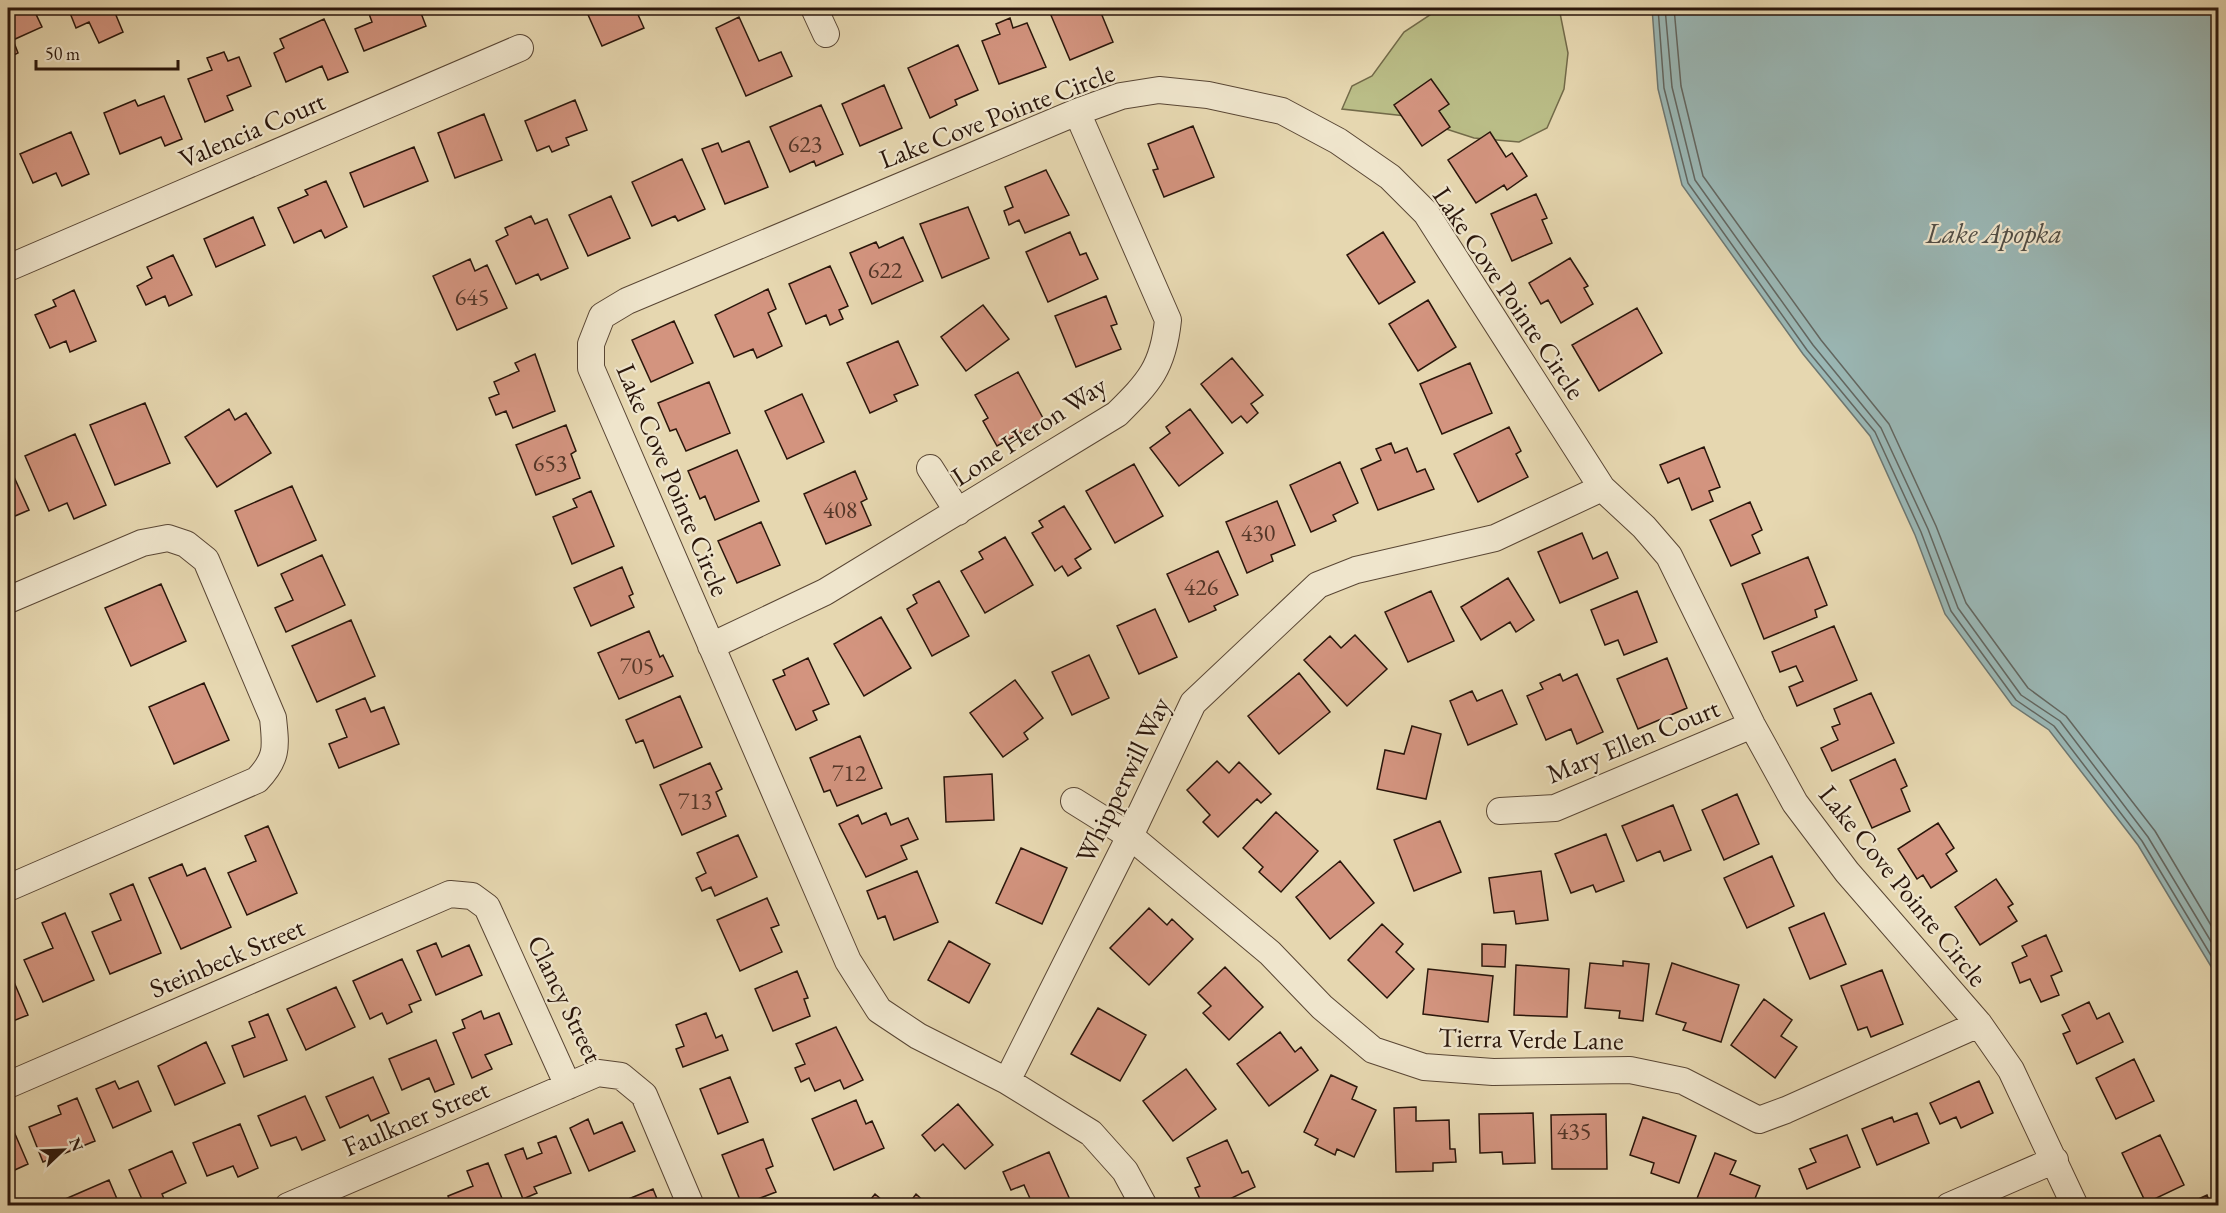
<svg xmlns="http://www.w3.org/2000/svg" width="2226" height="1213" font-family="'EB Garamond',serif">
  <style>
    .green { fill: #babd87; stroke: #726a49; stroke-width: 1.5 }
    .water { fill: #9ab7b5; stroke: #6d7771; stroke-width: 1.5 }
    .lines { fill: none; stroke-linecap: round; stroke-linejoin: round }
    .shore { stroke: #626660; stroke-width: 1.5 }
    .building { fill: #d3947f; stroke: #2a160b; stroke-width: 1.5 }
    .minor-casing { stroke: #594634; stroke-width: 28 }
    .minor { stroke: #efe5cc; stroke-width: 26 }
    .labels { text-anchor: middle; stroke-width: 4.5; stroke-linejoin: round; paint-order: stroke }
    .number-label { font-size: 24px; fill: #543628 }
    .street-label { font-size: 27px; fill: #2a160b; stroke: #efe5cc }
    .water-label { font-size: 28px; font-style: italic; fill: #514e46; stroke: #efe5cc }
  </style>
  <rect width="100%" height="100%" fill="#e6d7b0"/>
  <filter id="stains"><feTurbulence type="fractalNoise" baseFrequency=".00333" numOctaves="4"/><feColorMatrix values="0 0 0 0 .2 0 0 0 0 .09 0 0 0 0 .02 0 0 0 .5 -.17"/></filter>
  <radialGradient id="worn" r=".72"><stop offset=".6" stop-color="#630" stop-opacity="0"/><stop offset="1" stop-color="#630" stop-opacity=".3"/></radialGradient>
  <path class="green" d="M1435,8H1559L1568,53L1564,89L1547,128L1519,142L1474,138L1406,116L1342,109L1352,86L1372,76L1404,32L1436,11Z"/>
  <path class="water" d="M1652,8H2218V978L2138,845L2049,730L2012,705L1945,614L1915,535L1870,436L1803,354L1682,185L1658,89Z"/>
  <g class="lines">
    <path class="shore" d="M1658,8L1664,88L1688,183L1807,350L1875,432L1921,532L1951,611L2016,700L2054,726L2142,841L2218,967
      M1665,8L1672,87L1695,180L1813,345L1881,428L1928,529L1958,608L2021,695L2060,721L2148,837L2218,953
      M1674,8L1681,86L1703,176L1821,340L1889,424L1936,526L1966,603L2028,688L2066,716L2155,831L2218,937"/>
  </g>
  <path class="building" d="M27,8H33L42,27L13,40L18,53L8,58V10L10,15Z
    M68,8H113L123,32L99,43L89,22L76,28Z
    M377,8H419L426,26L364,51L355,29L372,22L368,11Z
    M585,8H635L644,28L602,46Z
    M1063,8H1099L1113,42L1070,60L1050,13Z
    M739,17L759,61L781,52L792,76L746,96L716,28Z
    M1010,18L1013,28L1027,23L1046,67L999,84L982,41L1000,34L996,24Z
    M324,19L348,72L328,80L322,66L286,82L274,53L284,48L280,39Z
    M958,45L978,90L955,100L957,105L930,118L908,68Z
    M224,52L228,61L239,57L251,86L227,96L233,110L205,122L188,79L212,70L207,58Z
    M1431,79L1449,104L1439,111L1450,127L1422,146L1394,105Z
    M884,85L902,128L860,146L842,104Z
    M164,96L182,139L165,146L161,137L120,154L104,113L135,100L138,106Z
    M575,100L587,130L566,138L569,145L552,152L549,146L537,151L525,121Z
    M821,105L843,154L816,166L814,161L790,172L770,127Z
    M484,114L502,160L455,178L438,133Z
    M1193,126L1214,177L1164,197L1153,170L1158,169L1148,144Z
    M71,132L89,174L62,186L56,173L33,183L20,154Z
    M1490,132L1506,157L1512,153L1527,176L1507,190L1504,185L1476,203L1448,160Z
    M749,141L768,187L725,204L702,149L718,143L722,152Z
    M414,147L428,181L364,207L350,173Z
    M682,159L705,209L678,221L675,216L652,226L632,182Z
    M1046,170L1069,215L1025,233L1019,220L1009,225L1004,211L1013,207L1005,187Z
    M326,181L347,227L325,238L321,230L294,243L278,208L308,195L305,190Z
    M1536,194L1547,218L1542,220L1552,243L1512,261L1491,214Z
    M611,196L630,238L588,256L569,215Z
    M968,207L989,258L942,278L920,224Z
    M531,216L535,224L547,219L568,268L541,280L538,274L516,284L496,241L508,235L505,228Z
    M253,217L265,245L216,267L204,239Z
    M1070,232L1080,255L1086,253L1098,279L1048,302L1026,252Z
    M1383,232L1415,282L1379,304L1347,255Z
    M903,237L923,281L872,304L850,253L876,242L879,248Z
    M173,255L192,295L169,306L165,296L146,305L137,286L152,278L147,267Z
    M1570,258L1588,286L1584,288L1593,304L1561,323L1548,300L1541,304L1529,283Z
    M470,259L475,271L487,265L507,308L457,330L433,276Z
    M830,266L848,306L839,310L843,319L830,325L826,315L806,324L789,284Z
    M768,289L776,309L768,313L782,346L757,358L753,349L734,357L715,315Z
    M74,290L96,341L70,352L66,341L50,348L35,315L56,306L53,300Z
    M1106,296L1117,324L1111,326L1121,349L1076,367L1055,316Z
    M1428,300L1456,347L1418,371L1389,324Z
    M983,305L1009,339L966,371L941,337Z
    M1637,308L1662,353L1599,391L1572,345Z
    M674,321L693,363L651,382L632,340Z
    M898,341L918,385L894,395L897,401L870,413L847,363Z
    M535,354L555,411L513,428L506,411L496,415L489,398L499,394L494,382L519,371L515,363Z
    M1232,358L1263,395L1251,404L1258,413L1247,423L1241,416L1232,423L1201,384Z
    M1470,363L1492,413L1442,434L1420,384Z
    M1018,372L1044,420L997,446L983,421L988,418L975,395Z
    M709,382L730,433L686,451L676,429L670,431L658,403Z
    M802,394L824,442L787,459L765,411Z
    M145,403L170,463L115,485L90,425Z
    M229,409L235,420L246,413L271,453L217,487L185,437Z
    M1190,409L1223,453L1179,486L1150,448L1170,433L1166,427Z
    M566,425L576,451L571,454L580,478L536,495L516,445Z
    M1509,427L1521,451L1516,454L1528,477L1478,502L1454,454Z
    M75,434L106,505L74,519L67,503L49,511L25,456Z
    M1391,443L1395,453L1407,448L1417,472L1425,469L1434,489L1378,510L1361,469L1381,460L1376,449Z
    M1704,447L1720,487L1709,491L1713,501L1692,510L1679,478L1668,483L1660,465Z
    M737,450L759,501L715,520L705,496L700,499L688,471Z
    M1340,462L1358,503L1333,515L1336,521L1311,532L1290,485Z
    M1134,464L1163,516L1115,543L1086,491Z
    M10,468L29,510L8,519V469Z
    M855,471L867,499L861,502L871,525L826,544L804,494Z
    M292,486L316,540L258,566L235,511Z
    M591,491L614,546L572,564L553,517L577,507L573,499Z
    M1277,501L1295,545L1271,555L1273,561L1247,573L1226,522Z
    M1750,502L1762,530L1752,535L1760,553L1731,566L1710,520Z
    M1064,506L1091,549L1075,559L1081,568L1068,576L1062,566L1055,571L1032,533L1043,527L1039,521Z
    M761,522L780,565L737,583L718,541Z
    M1582,533L1593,559L1607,552L1618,578L1560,603L1538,552Z
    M1005,537L1033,585L985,613L961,571L983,559L979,552Z
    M1218,551L1238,595L1214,606L1216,610L1189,622L1167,574Z
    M322,555L345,605L286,632L275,608L293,600L281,574Z
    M1808,557L1827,605L1815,610L1817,617L1764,639L1742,584Z
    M622,567L633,594L629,596L634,607L591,626L574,588Z
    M1508,578L1534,620L1516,632L1510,622L1481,640L1461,607Z
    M939,581L969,636L932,656L907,609L917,603L913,595Z
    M161,584L186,641L131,666L105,608Z
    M1431,591L1454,641L1408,662L1385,612Z
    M1637,591L1657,642L1624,655L1618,640L1605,645L1591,610Z
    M1155,609L1177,657L1139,674L1117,626Z
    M881,617L911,668L864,696L834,644Z
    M351,620L375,676L317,702L292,646Z
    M1834,626L1857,680L1797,706L1789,687L1803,681L1796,666L1780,672L1772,652Z
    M649,631L660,657L663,655L673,676L619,699L598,653Z
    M1355,635L1387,669L1347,706L1304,660L1330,636L1341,648Z
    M1089,655L1109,698L1072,715L1052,672Z
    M808,658L829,704L813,711L817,720L796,730L773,680L785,675L783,670Z
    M1667,658L1687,708L1638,729L1617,679Z
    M1299,673L1330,712L1279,754L1248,716Z
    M1560,674L1563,681L1577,674L1603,732L1577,744L1571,729L1546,740L1527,696L1543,689L1540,683Z
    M1015,680L1043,718L1024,733L1028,739L1003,757L970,713Z
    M204,683L229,740L174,764L149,707Z
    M1502,690L1517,724L1468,745L1450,701L1472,691L1477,701Z
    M1871,693L1894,743L1832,771L1821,748L1838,740L1832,727L1840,724L1834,709Z
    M680,696L702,747L654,768L643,740L636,743L626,720Z
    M365,698L371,712L384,707L399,744L339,768L329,744L347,737L336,710Z
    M1412,726L1441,734L1426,799L1377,789L1385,750L1404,754Z
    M860,736L882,788L837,806L830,790L824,792L810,758Z
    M1895,759L1907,786L1901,789L1910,811L1872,828L1850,780Z
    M1217,761L1229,773L1239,762L1271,794L1261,803L1257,799L1218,837L1203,822L1210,815L1187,790Z
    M710,763L722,789L716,792L726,816L682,835L660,785Z
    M992,774L994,820L946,822L944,777Z
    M1737,794L1759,844L1724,860L1702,810Z
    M1673,805L1691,850L1664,861L1660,851L1637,861L1622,826Z
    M1276,812L1318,851L1281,892L1259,872L1263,867L1243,848Z
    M886,813L891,825L908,818L918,839L901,846L907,859L866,877L839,824L858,815L862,824Z
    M1440,821L1461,872L1414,891L1394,840Z
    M1938,823L1954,848L1946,854L1957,871L1931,888L1923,875L1917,879L1898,849Z
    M268,826L297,893L247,915L228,873L256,861L245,836Z
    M1606,834L1624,881L1596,892L1593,885L1571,893L1555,854Z
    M738,835L757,877L715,896L711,887L702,891L696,878L706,873L697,853Z
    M1021,848L1067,868L1042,924L996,903Z
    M1772,856L1794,906L1747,928L1724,878Z
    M1340,861L1374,903L1330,939L1296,897Z
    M182,864L187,876L205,868L231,927L181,949L149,878Z
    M917,871L938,922L894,940L885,916L878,919L867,891Z
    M1541,871L1548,920L1516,924L1514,911L1494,913L1489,878Z
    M1996,879L2013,904L2008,907L2017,921L1980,945L1955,907Z
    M133,884L161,953L110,974L92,932L121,920L110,894Z
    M767,898L779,925L771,928L782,952L740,971L717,920Z
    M1149,908L1167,925L1172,919L1193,939L1149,985L1110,948Z
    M65,913L94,980L43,1002L24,960L53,948L42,923Z
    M1824,913L1846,964L1810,979L1789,928Z
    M1382,924L1403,944L1396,952L1414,969L1387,998L1348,960Z
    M2046,935L2062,971L2051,976L2059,995L2041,1002L2030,979L2020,983L2012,963L2027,956L2022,946Z
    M949,941L990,964L969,1003L928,980Z
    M436,943L442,957L469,945L482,975L436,995L417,951Z
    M1482,944L1506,945L1505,967L1482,966Z
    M402,959L421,1000L409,1005L412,1012L387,1024L382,1013L370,1019L353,981Z
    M1623,961L1649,964L1643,1021L1619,1018L1620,1011L1585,1008L1590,963L1623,966Z
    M1672,963L1739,985L1721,1042L1683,1030L1686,1023L1656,1014Z
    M1516,965L1569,969L1567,1017L1514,1015Z
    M1225,967L1263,1007L1229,1040L1203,1013L1211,1006L1198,993Z
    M8,968L28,1015L8,1023Z
    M1428,969L1493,976L1488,1022L1423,1014Z
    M1882,970L1903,1024L1871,1037L1867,1027L1858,1030L1841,986Z
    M797,971L808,998L804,999L810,1016L773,1031L755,989Z
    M336,987L355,1027L306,1050L287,1009Z
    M1764,999L1792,1020L1781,1036L1797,1047L1775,1078L1731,1045Z
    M2089,1002L2097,1019L2109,1013L2123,1042L2077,1064L2063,1034L2070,1031L2062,1015Z
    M1098,1008L1146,1035L1120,1081L1071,1054Z
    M481,1011L484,1019L499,1013L512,1044L485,1055L492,1069L472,1078L453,1033L465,1028L462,1020Z
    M706,1013L716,1038L722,1035L728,1050L683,1067L676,1049L684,1046L676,1025Z
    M268,1014L287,1060L244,1077L232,1046L255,1037L249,1022Z
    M836,1027L863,1080L844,1089L840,1080L815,1091L809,1078L801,1082L795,1068L805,1064L796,1044Z
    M1280,1032L1295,1052L1301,1047L1318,1070L1269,1106L1237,1064Z
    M436,1040L454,1084L435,1092L429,1078L402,1090L389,1059Z
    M206,1042L225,1083L175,1105L158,1066Z
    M2134,1059L2154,1101L2116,1119L2096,1078Z
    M1186,1069L1216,1109L1173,1141L1143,1101Z
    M1331,1075L1357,1087L1352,1099L1376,1110L1354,1157L1337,1149L1335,1155L1315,1145L1318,1139L1304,1132Z
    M373,1077L389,1113L371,1121L368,1115L340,1128L326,1097Z
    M730,1077L748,1122L718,1134L700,1089Z
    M115,1081L119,1089L138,1081L151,1111L113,1128L96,1089Z
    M1979,1081L1993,1113L1961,1128L1956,1117L1940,1124L1930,1103Z
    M305,1096L325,1140L302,1150L296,1137L271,1146L258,1116Z
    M77,1098L95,1141L43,1162L29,1127L61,1114L58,1106Z
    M856,1100L866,1124L872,1121L884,1148L834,1170L812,1119Z
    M958,1104L993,1145L965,1169L943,1144L935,1151L922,1135Z
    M1416,1107V1121L1449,1120L1450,1149H1455L1456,1162L1433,1163V1171L1396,1172L1394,1108Z
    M1533,1113L1535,1163L1503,1164L1502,1152L1480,1153L1479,1114Z
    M1917,1113L1929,1143L1877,1165L1862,1129L1892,1117L1894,1122Z
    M1606,1114L1607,1169H1552L1551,1115Z
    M1643,1117L1696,1136L1679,1183L1651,1173L1654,1163L1630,1155Z
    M588,1119L594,1134L622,1122L635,1151L589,1171L570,1128Z
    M240,1124L258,1168L238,1177L233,1166L207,1176L193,1143Z
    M12,1127L28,1164L8,1173V1129Z
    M1847,1135L1860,1167L1807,1189L1799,1169L1816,1162L1810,1149Z
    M2160,1135L2184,1185L2146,1203L2122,1153Z
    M556,1136L571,1173L534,1187L537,1193L523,1199L505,1155L523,1148L527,1159L542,1153L538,1143Z
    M763,1139L773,1166L766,1169L776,1192L742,1205L722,1155Z
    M1227,1140L1242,1173L1248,1171L1255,1187L1215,1206H1203L1195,1188L1200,1186L1187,1158Z
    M172,1151L186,1183L162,1194L167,1206H145L129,1170Z
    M1049,1152L1071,1202L1062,1206H1029L1032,1203L1024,1185L1011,1190L1003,1172Z
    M1715,1153L1736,1161L1730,1174L1760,1186L1752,1206H1694Z
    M488,1163L505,1206H452L448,1196L473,1186L467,1171Z
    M109,1180L120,1206H65L63,1200Z
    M653,1189L660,1206H611Z
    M875,1194L889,1206H865Z
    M916,1194L929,1206H907Z
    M2207,1195L2211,1206H2183Z"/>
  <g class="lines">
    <g class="minor-casing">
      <path id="minor" d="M814,8L826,34
        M8,268L520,48
        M930,468L958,512
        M8,600L142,543L168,538L186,544L206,560L273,718C276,747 278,758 257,780L8,888
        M711,646L825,592L1117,414C1149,382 1163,368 1168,320L1077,112
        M1074,801L1130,836L1270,953L1322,1007L1373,1050L1424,1067L1493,1072L1630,1070L1683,1081L1759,1120L1786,1110L1979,1024
        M1500,811L1555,808L1752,725
        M1007,1081L1130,836L1193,703L1318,585L1356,570L1495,538L1602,488
        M8,1085L450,894L472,896L487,907L568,1086
        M288,1206L598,1073L621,1076L644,1095L691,1206
        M1144,1206L1125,1171L1091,1133L1007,1081L918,1036L879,1010L848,961L591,368V344L602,316L627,301L1077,112L1121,96L1159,90L1208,95L1282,111L1338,141L1390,177L1426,213L1602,488L1644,527L1669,556L1752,725L1795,803L1847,872L1979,1024L2011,1070L2075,1206
        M1949,1206L2055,1160"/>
    </g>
    <use href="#minor" class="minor"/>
  </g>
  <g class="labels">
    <g class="number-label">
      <text x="805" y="152">623</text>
      <text x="885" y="278">622</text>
      <text x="472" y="305">645</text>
      <text x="550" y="471">653</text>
      <text x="840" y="518">408</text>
      <text x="1258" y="541">430</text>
      <text x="1201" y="595">426</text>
      <text x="637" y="674">705</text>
      <text x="849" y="781">712</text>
      <text x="695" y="809">713</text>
      <text x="1574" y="1139">435</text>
    </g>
    <g class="street-label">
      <text transform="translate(997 116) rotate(-21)" y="9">Lake Cove Pointe Circle</text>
      <text transform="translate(252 130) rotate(-23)" y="9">Valencia Court</text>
      <text transform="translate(1509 293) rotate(56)" y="9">Lake Cove Pointe Circle</text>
      <text transform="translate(1029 431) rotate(-33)" y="9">Lone Heron Way</text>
      <text transform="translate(673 480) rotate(67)" y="9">Lake Cove Pointe Circle</text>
      <text transform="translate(1633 741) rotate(-22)" y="9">Mary Ellen Court</text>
      <text transform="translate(1123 780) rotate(-64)" y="9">Whipperwill Way</text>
      <text transform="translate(1903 886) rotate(51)" y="9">Lake Cove Pointe Circle</text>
      <text transform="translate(227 958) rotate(-23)" y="9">Steinbeck Street</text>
      <text transform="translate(565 999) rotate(64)" y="9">Clancy Street</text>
      <text transform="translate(1531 1039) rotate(1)" y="9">Tierra Verde Lane</text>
      <text transform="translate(416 1118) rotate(-23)" y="9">Faulkner Street</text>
    </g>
    <g class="water-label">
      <text x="1994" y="243">Lake Apopka</text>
    </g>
  </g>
  <rect width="2226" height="1213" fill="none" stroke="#e6d7b0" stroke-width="30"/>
  <rect x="9" y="9" width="2208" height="1195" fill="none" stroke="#2a160b" stroke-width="3"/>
  <rect x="15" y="15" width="2196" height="1183" fill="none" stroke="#2a160b" stroke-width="1.5"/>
  <g transform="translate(63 1150) rotate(67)" stroke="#efe5cc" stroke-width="4.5" paint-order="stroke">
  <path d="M0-4.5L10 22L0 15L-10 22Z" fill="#2a160b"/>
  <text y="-9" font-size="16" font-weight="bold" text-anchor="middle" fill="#2a160b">N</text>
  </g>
  <path d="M36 60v9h142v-9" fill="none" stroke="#2a160b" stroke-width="3"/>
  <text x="45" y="60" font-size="18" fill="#2a160b" stroke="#efe5cc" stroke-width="4.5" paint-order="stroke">50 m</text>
  <rect width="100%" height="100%" filter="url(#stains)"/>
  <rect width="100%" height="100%" fill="url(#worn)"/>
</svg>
